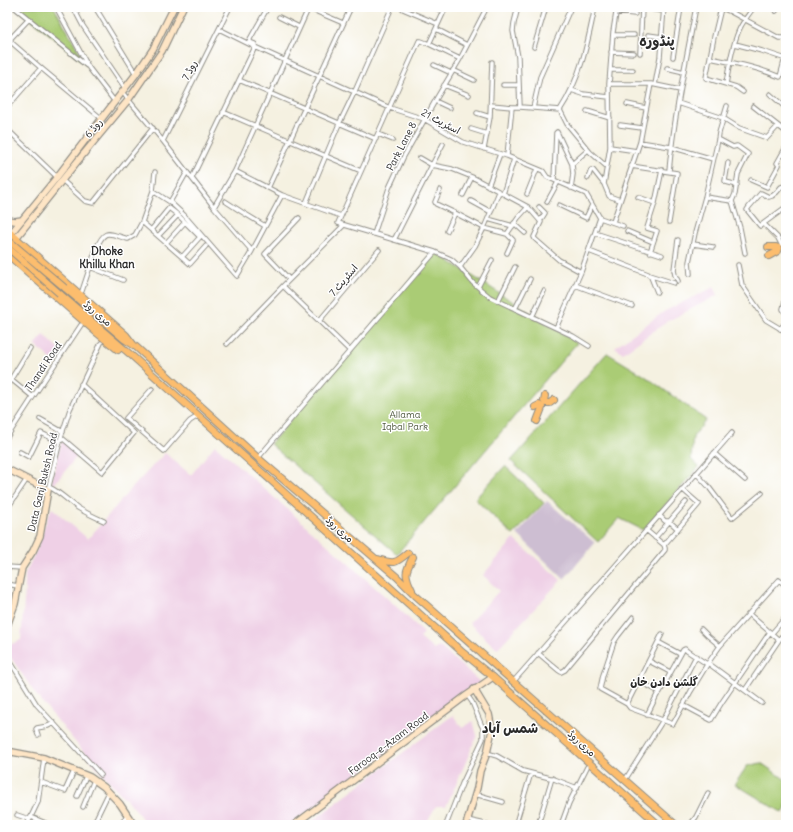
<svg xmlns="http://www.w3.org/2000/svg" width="793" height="832" font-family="Delius,'Playpen Sans Arabic',sans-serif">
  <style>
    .built { fill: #efd0e6 }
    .industrial { fill: #cdbed2 }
    .green { fill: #aacc75; stroke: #6a7c50 }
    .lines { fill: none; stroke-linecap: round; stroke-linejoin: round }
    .street-casing { stroke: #908e86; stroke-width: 5.5 }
    .secondary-casing { stroke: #908e86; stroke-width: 8 }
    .primary-casing { stroke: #908e86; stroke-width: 8 }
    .street { stroke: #fff; stroke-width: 3.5 }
    .secondary { stroke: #fee5c5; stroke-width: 5.5 }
    .primary { stroke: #fcbd6e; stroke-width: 6 }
    .primary-bridge-casing { stroke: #908e86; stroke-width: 8; stroke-linecap: butt }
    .primary-bridge { stroke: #fcbd6e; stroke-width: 6 }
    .labels { text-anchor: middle; stroke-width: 3; stroke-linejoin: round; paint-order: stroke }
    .street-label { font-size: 10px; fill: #2b2b2b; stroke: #fff }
    .park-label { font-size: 10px; fill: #515b41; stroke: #fff }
    .neighbourhood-label { font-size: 11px; font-weight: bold; fill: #2b2b2b; stroke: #fff }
    .district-label { font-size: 14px; font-weight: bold; fill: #2b2b2b; stroke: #fff }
  </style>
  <rect width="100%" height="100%" fill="#fff"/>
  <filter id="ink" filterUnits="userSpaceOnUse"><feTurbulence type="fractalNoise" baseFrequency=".025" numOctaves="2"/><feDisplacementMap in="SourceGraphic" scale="8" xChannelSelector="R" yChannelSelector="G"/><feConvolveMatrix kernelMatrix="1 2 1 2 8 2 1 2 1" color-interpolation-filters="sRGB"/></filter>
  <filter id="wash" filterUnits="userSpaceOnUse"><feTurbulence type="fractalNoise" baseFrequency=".012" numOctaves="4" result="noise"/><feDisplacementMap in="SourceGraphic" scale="16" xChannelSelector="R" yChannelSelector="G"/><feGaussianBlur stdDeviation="0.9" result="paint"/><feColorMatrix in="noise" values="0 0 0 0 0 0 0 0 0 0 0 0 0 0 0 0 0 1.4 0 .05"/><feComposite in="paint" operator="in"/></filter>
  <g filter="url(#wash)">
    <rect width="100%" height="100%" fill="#f5f1e1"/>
    <path class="built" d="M714,287L718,295L668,321L623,353L615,347L665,311Z
      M44,335L60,350L53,361L35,345Z
      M62,440L78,455L52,487L51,485L54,471Z
      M215,445L340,556L399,609L424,633L420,638L434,650L439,646L480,682L291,825H146L136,810L102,774L37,696L7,652V646L21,640L25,589V574L37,549L48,516L52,508L88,539L129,491L165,453L191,475Z
      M514,539L561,580L497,649L469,623L499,591L483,575Z
      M453,715L462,728L473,721L477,735L465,764L446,806H436L425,825H307Z"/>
    <path class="industrial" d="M547,501L595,543L564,579L517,534Z"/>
    <path class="green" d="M16,7H54L87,65Z
      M435,252L577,343L397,554L270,444Z
      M607,353L645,376L706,420L693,437L691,459L699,467L643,530L619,518L598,542L511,461Z
      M505,466L544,503L513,535L475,499Z
      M761,763L786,780V808L783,813L735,784L747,766Z"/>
  </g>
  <g filter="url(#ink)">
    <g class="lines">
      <g class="street-casing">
        <path id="street" d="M14,7L87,66
          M56,7L89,68L115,102
          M73,7L83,26L125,88
          M95,7L136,74
          M432,7L444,11
          M446,7L429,44L421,41H419L338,223L435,252L451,259L460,267L473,283L490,297L573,336L589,346
          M518,7L514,23L513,31L518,57L520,107L560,110
          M719,7L731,12L779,38H786
          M773,7L776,11
          M308,8L343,23
          M721,8L714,37L706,78L736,87L743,92
          M403,9L438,24
          M650,9L663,11
          M616,12L635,14
          M279,17L299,27
          M29,19L11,38V42L41,68L101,118
          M219,29L255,47L390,108L424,119L463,142L507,156L543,171L547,177L586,194L600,218L623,226
          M436,29L467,45
          M613,35H634
          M648,35L662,37
          M429,44L460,59
          M735,44L762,51L786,59
          M534,47L546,7
          M611,52L634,53
          M640,53L642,7
          M673,57L681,7
          M710,58C734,63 757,67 780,77L785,58
          M434,65L451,73
          M667,68L684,72
          M453,70L474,80
          M610,70H633
          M239,80L376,139
          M609,84H651L680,90
          M726,84C729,67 732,44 740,28C744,20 749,14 754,7
          M444,85L469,95
          M503,85H519
          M655,85L660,57L664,7
          M571,90L583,94L609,97
          M122,92L163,141L214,207L252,251
          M770,94L786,108
          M435,101L450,108
          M678,103L723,118L739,128L767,138L778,126
          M627,104L646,108
          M491,105L512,107
          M753,106L786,132
          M7,107L41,68
          M533,108L540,77L571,7
          M560,110C580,80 588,42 595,7
          M560,110L567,124L590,152L606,166
          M587,111L610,118
          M223,112L361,171
          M477,113L490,117
          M620,125L642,128
          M7,129L57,177
          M471,129L487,134
          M378,134L393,140
          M718,139L733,147L737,146L748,154L738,174L735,194L732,201L740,228L745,253
          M163,141L230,7
          M640,142L671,147L713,159
          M610,147L637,151
          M484,149L490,117L492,62
          M507,156L512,107H520
          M420,158L432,165L443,144
          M728,163L725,181L726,182L737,185
          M572,164L588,150
          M631,166L677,173L669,222
          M235,171L282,195
          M669,171C674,116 686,61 696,7
          M192,178L255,47V44L250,42V39L268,7
          M588,178L591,170H593L604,184L609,196L620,200
          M62,180L85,201L93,203L153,128
          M554,180L556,133L557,132L572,164L573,174L571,188
          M751,180L767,187L779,165L777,163L786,147
          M604,184L610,147L609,84L613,32L617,7
          M786,185L781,187L777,192L772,196L769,197L761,193L749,207L747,210L760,226L786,207
          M488,186L500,154
          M268,188L351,7
          M440,190L435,202L436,204L455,213L484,228L475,246L460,267
          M153,191L155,172
          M499,192L484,228L507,234L518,218L528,207
          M503,194L514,159
          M527,194L537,169
          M463,195L472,177
          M638,197L655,203
          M705,197L732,201
          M225,201L242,212L265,226
          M471,201L491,212
          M170,202L187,172
          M547,202L558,182
          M306,203L339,124L355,91L392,7
          M559,205L586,218L592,205
          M214,207L235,171L309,7
          M539,207L545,213L540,221
          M488,219L513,226
          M613,222L640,142L651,84
          M514,223L525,233
          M764,224L778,238L781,244
          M151,230L169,208L178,215L200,237L182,257
          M447,231L455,213
          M627,231L653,242
          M595,233L662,255
          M374,234L389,188L403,158L435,101L460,59L487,7
          M507,234L513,240L507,253
          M158,236L178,215
          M394,240L432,165L452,169L472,177L528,207L541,222L534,237L535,239L559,260L581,272
          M166,243L185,222
          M693,244L713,247
          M206,246L190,264L142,222L153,191L170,202L184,215L237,276L252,251L282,195L341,216
          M589,251L648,274L651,277L657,292
          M650,252L657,231L647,228L655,203L662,170
          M738,265L742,285L766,320L786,332
          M90,267L123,280
          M690,274L689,262L695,233L705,197L718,140L719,133L727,106
          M649,275L674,283
          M289,279L265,254L299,218
          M678,281L675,275L674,270L678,240
          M575,285L632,306
          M283,286L350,351
          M478,287L492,260
          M82,291L96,249C105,227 109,234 128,239L135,235L142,222
          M786,297L783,309L784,311L786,312
          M498,301L515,267
          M515,309L530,279
          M532,317L544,291
          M319,321L379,250
          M556,328L581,272L600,218
          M780,329L786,322
          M227,344L283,286L344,225
          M11,379L30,348
          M7,385L11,379L33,397
          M152,389L126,418L164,451L190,421L198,416
          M40,419L63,432
          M7,437L33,397L81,325
          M61,437L102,472L134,433L81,384
          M20,452L29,457L41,433L60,442
          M714,453L745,480
          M258,458L280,432L435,252
          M696,473L708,486L732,518L762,493
          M49,487C60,492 68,501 78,508C86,513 95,517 104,521
          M48,490L61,437L70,409L101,343
          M7,509L27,479
          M659,515L665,521H669L678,529
          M655,538L686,502
          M664,545L699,504L698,503L682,489
          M7,567L22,568
          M7,584L18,586
          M749,614L779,640
          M701,629L708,636L720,646
          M772,633L786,617
          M662,634L627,704L630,708L673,724L691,691L708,663L720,646L779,580L786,586
          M658,642L680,654
          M538,653L558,670L561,672L565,670L665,550V548L664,545L646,530
          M7,656L37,705L101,775
          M649,661L670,672
          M708,663L762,703
          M7,677L8,676
          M639,681L660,692
          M513,682L732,433
          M745,690L781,637L786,641
          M7,692L8,690
          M627,704L600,689L603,675L614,642L618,636L633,617
          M683,705L711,720L722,702L770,632
          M647,715L657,695L660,692L683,650L685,649L687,651L707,664
          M38,735L36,729L37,728L48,726L54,723
          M487,753L497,756L523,771L554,779L577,788
          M625,780L663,720L696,656
          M41,782L65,791L74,771
          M475,794L503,802
          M77,796L86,776
          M83,807L94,780
          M17,815L29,819
          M31,817L48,824
          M467,820L490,825
          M27,825L38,802L44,758
          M93,825L109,792
          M121,825L127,815
          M446,825L462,784L483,739V728L481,724L472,702L467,695
          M525,825L516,823L531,773
          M538,825L552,778
          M561,825L569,803L587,767
          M690,825L696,817L708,793
          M765,825L766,824"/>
      </g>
      <g class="secondary-casing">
        <path id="secondary" d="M7,220L15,221L22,220
          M8,237L57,177L136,74L153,49L174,7
          M7,253L16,238L28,223L67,174L129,99L162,51L183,7
          M7,469L48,490L40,536L33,551L22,568L15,604L7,626
          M7,751L44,758L90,777L104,787L120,804L134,825
          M294,825L467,695L493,677
          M466,825L477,788L480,771L487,753L492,730L489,714L474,689"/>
      </g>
      <g class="primary-casing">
        <path id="primary" d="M7,230L126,335L133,344
          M768,247H776L779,248L778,251L769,256
          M7,254L97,333L118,350
          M65,288L124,339L135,346L258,458L397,577L415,595L676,825
          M60,294L131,355L461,651L493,677L659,825
          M545,396L544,401L546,403H550L554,400
          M535,407L539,405L542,407V408L537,421
          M378,559C394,564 395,564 408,553
          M412,590C404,574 405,572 413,557"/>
      </g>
      <use href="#street" class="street"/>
      <use href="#secondary" class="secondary"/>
      <use href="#primary" class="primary"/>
      <g class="primary-bridge-casing">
        <path id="primary-bridge" d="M7,239L65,288
          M7,247L60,294"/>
      </g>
      <use href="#primary-bridge" class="primary-bridge"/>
    </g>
  </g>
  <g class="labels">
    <g class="street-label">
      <text transform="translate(189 70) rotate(-63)" y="4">روڈ 7</text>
      <text transform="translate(441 121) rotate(28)" y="4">اسٹریٹ 21</text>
      <text transform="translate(93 128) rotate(-50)" y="4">روڈ 6</text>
      <text transform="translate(401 146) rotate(-63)" y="4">Park Lane 8</text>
      <text transform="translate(343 280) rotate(-50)" y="4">اسٹریٹ 7</text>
      <text transform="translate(98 313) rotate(41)" y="4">مری روڈ</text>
      <text transform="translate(43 366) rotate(-56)" y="4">Thandi Road</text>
      <text transform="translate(42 482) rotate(-77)" y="4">Data Ganj Buksh Road</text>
      <text transform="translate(340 529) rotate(42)" y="4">مری روڈ</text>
      <text transform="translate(388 743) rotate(-37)" y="4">Farooq-e-Azam Road</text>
      <text transform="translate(582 743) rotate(42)" y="4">مری روڈ</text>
    </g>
    <g class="park-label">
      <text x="405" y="418">Allama<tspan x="405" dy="12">Iqbal Park</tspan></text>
    </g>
    <g class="neighbourhood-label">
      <text x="107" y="255">Dhoke<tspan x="107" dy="13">Khillu Khan</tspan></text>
      <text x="664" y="686">گلشن دادن خان</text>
    </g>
    <g class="district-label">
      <text x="657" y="46">پنڈورہ</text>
      <text x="510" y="733">شمس آباد</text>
    </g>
  </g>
  <rect width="793" height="832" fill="none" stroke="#fff" stroke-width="24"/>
</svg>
